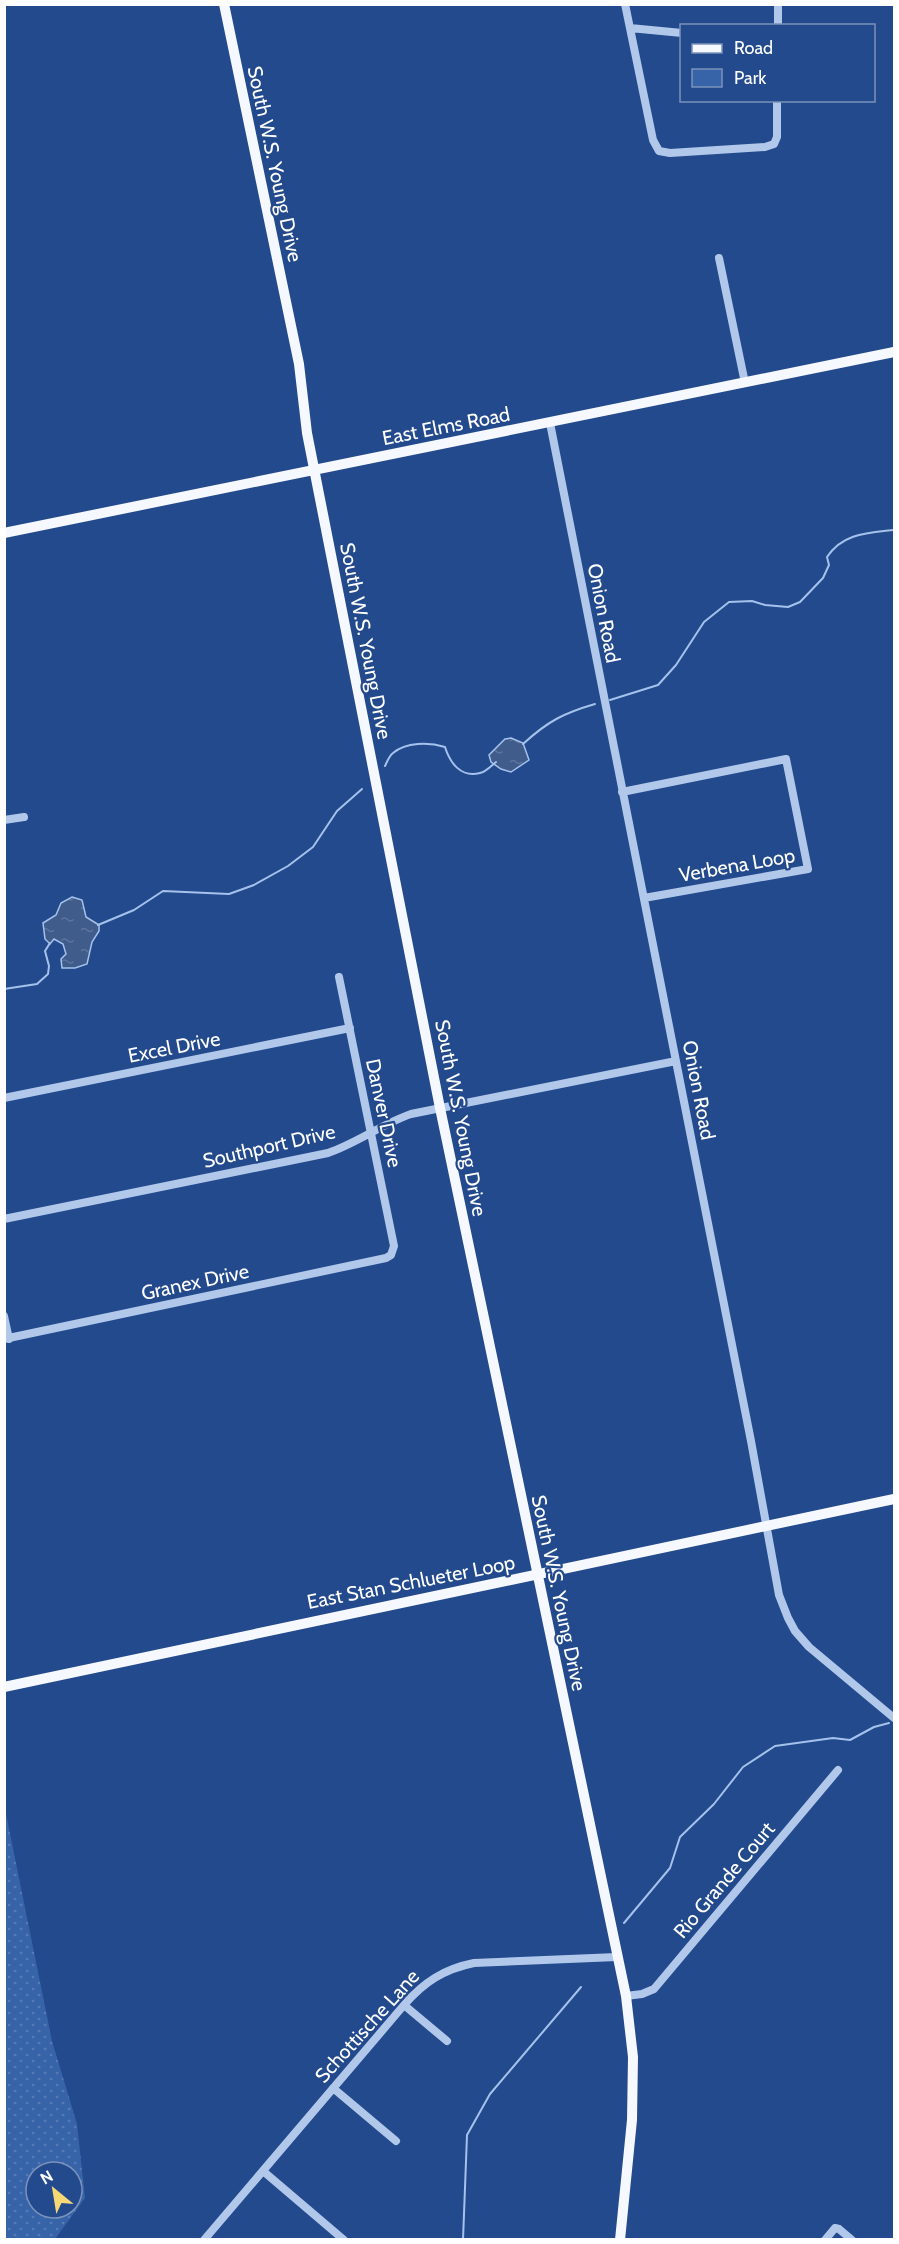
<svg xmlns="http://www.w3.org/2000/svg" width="899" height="2244" font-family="Cabin,sans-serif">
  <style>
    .green { fill: url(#green-dots); fill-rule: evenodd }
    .water { fill: url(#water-ripples); stroke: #a5c2ec; stroke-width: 1.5 }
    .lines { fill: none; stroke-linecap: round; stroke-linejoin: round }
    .stream { stroke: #a5c2ec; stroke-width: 2 }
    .minor { stroke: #b1c8eb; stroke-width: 8 }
    .major { stroke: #f5f8fe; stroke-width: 10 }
    .labels { text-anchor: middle; stroke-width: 4.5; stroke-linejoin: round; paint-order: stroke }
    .street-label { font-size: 20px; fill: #fff; stroke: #234a8c }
  </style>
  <defs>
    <pattern id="green-dots" width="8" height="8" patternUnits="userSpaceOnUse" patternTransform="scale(1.5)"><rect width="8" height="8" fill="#3763a8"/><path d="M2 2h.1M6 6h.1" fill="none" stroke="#557ab5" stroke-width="1.8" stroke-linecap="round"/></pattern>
    <pattern id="water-ripples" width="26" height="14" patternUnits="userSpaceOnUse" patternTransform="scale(1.5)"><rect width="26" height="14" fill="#405c8b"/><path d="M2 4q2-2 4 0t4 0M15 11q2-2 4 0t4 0" fill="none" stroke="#5d749c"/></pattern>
  </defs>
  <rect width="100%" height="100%" fill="#234a8c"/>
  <path class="green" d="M4,1804L52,2041L77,2124L85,2198L55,2239H5ZM36,2172H72V2208H36Z"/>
  <path class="water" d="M511,738L523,743L529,760L511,772L501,769L491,762L489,755L505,739Z
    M72,897L82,900L86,917L99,925V931L92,942L87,964L75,968H62L61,959L66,954L63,944L54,939L50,944L45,939L43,923L56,915L61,903Z"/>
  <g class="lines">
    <path class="stream" d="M610,700L658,685L676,665L704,622L729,602L752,601L765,605L788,607L800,602L823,578L829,565L827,557C843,533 868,533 894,530
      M523,744C548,721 564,713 595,704
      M385,766C387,762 389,756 393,753C406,742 429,742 445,747C450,763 461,778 480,773C486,772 491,766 496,762
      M98,925L134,910L163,891L229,894L254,885L288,866L313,847L337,811L362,789
      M4,989L37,984L48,974L49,966L45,951L50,943
      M624,1923L670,1868L680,1837L714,1804L743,1767L775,1746L833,1738L850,1740L874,1727L889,1723
      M463,2240L467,2135L490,2094L581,1987"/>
    <path class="minor" d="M625,4L653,140L659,151L670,153L765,147L774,144L777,137V100
      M778,26V4
      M630,28L682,33
      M719,258L745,383
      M550,423L751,1441L779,1595L788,1618L795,1631L809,1647L894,1718
      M622,792L786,759L808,869L644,898
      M4,820L24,817
      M4,1098L350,1028
      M4,1219L328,1153C357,1143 382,1124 411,1114L676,1061
      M4,1316L9,1339
      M4,1339L386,1258L391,1255L394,1246L339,977
      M626,1996L642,1994L654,1989L838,1770
      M404,2005L447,2041
      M333,2088L396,2141
      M263,2171L344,2240
      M204,2240L404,2005C424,1982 444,1969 474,1963L617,1957
      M825,2240L835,2228L839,2229L852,2240"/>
    <path class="major" d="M224,4L299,364L307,433L440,1108L626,1996L633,2057L632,2120L620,2240
      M4,533L894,352
      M4,1687L894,1499"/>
  </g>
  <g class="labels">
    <g class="street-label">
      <text transform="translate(275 164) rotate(78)" y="7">South W.S. Young Drive</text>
      <text transform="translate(446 426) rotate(-11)" y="7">East Elms Road</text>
      <text transform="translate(604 613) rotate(79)" y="7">Onion Road</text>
      <text transform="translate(366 641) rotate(79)" y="7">South W.S. Young Drive</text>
      <text transform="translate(737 865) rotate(-10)" y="7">Verbena Loop</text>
      <text transform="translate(174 1047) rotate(-11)" y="7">Excel Drive</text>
      <text transform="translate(699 1090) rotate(79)" y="7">Onion Road</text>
      <text transform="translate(384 1113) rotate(78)" y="7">Danver Drive</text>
      <text transform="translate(461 1118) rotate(79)" y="7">South W.S. Young Drive</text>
      <text transform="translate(269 1146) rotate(-13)" y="7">Southport Drive</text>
      <text transform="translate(195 1282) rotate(-12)" y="7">Granex Drive</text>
      <text transform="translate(411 1582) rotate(-11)" y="7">East Stan Schlueter Loop</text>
      <text transform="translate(559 1593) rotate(78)" y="7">South W.S. Young Drive</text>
      <text transform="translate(724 1880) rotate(-50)" y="7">Rio Grande Court</text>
      <text transform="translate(367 2026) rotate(-48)" y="7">Schottische Lane</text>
    </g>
  </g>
  <rect width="899" height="2244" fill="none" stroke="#ffffff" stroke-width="12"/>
  <rect x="680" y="24" width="195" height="78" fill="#234a8c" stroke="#7b92ba" stroke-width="1.5"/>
  <rect x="692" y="44" width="30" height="9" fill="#f5f8fe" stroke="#7b92ba" stroke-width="1.5"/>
  <text x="734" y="54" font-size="18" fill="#ffffff">Road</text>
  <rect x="692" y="69" width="30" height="18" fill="#3763a8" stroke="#7b92ba" stroke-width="1.5"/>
  <text x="734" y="84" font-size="18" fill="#ffffff">Park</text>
  <g transform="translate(54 2190) rotate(330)"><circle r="28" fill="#234a8c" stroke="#7b92ba" stroke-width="1.5"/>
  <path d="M0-4.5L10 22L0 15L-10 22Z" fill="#f6d874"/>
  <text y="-9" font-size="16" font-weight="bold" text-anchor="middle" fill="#ffffff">N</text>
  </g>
</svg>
